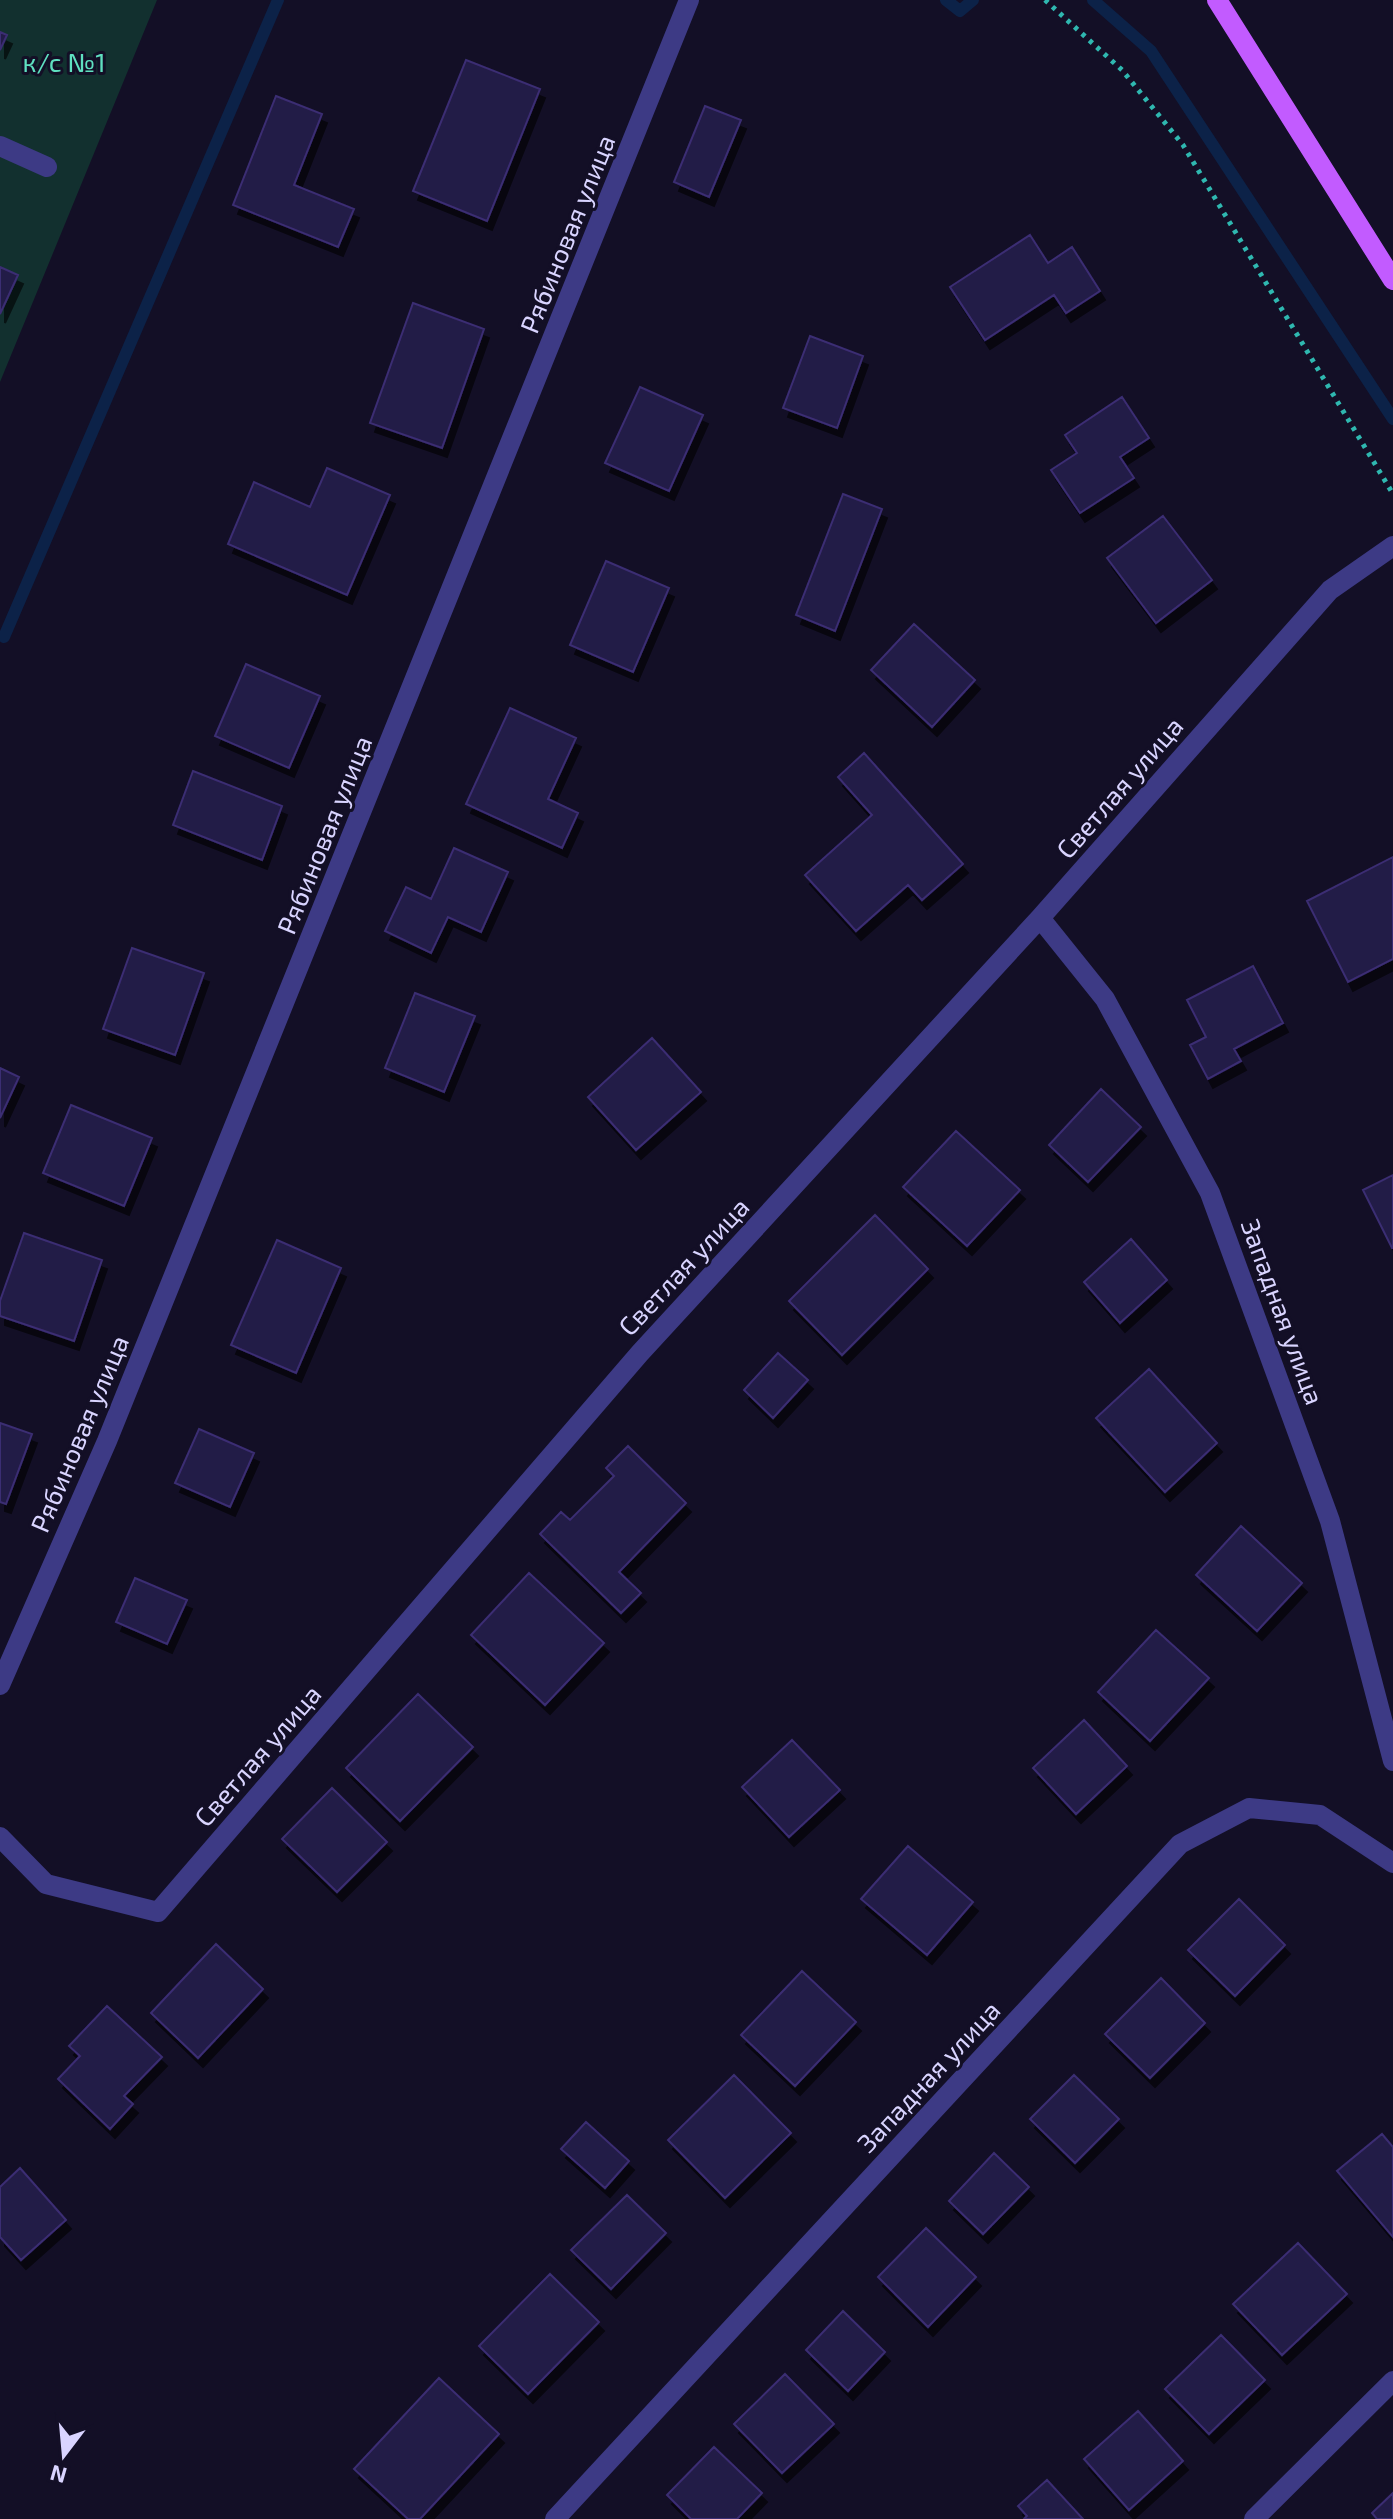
<svg xmlns="http://www.w3.org/2000/svg" width="1393" height="2519" font-family="'Exo 2',sans-serif">
  <style>
    .green { fill: #12302f }
    .lines { fill: none; stroke-linecap: round; stroke-linejoin: round }
    .stream { stroke: #0c2248; stroke-width: 12 }
    .building { fill: #241b47; stroke: #3b2d73; stroke-width: 2; filter: url(#shadow) }
    .path { stroke: #2fb8b0; stroke-width: 5; stroke-dasharray: 4 6; stroke-linecap: butt }
    .minor { stroke: #3d3a85; stroke-width: 20 }
    .major { stroke: #c25bff; stroke-width: 20 }
    .labels { text-anchor: middle; stroke-width: 6; stroke-linejoin: round; paint-order: stroke }
    .park-label { font-size: 26px; fill: #5fe0c0; stroke: #130f26 }
    .street-label { font-size: 26px; fill: #d9d4ff; stroke: #130f26 }
  </style>
  <defs>
    <filter id="shadow"><feDropShadow dx="5" dy="9" stdDeviation="0" flood-color="#0009"/></filter>
  </defs>
  <rect width="100%" height="100%" fill="#130f26"/>
  <path class="green" d="M0,0H157L0,382Z"/>
  <g class="lines">
    <path class="stream" d="M946,0L960,11L973,0
      M1093,0L1151,51L1393,419
      M4,637L278,0"/>
  </g>
  <path class="building" d="M0,32L7,35L0,50Z
    M466,60L540,89L487,221L413,191Z
    M276,96L322,114L294,185L354,209L338,247L233,205Z
    M705,106L741,120L709,197L674,182Z
    M1030,235L1048,263L1072,247L1100,291L1066,313L1054,295L985,340L950,287Z
    M0,267L18,275L0,314Z
    M413,303L484,329L442,448L370,423Z
    M810,336L863,356L837,428L783,408Z
    M640,387L703,415L669,491L605,463Z
    M1122,397L1149,438L1120,457L1134,478L1080,513L1051,470L1077,453L1065,435Z
    M327,468L390,495L347,595L228,544L254,482L310,507Z
    M843,494L882,509L835,631L796,615Z
    M1163,516L1212,580L1156,623L1107,558Z
    M606,561L669,588L633,672L570,645Z
    M914,624L975,680L932,727L871,670Z
    M246,664L320,696L289,768L215,736Z
    M510,708L576,738L548,799L578,813L562,848L466,804Z
    M864,753L963,864L922,900L908,885L856,931L805,875L872,815L838,777Z
    M193,771L282,806L262,860L173,825Z
    M454,848L508,872L481,932L448,917L431,953L385,931L406,887L431,899Z
    M1393,857V959L1348,982L1307,901Z
    M132,948L204,973L175,1055L103,1029Z
    M1253,966L1283,1023L1234,1049L1241,1061L1208,1079L1190,1045L1206,1037L1187,1000Z
    M415,993L475,1016L444,1092L385,1068Z
    M652,1038L701,1092L636,1150L588,1097Z
    M0,1068L19,1077L0,1118Z
    M1101,1089L1141,1127L1088,1182L1049,1145Z
    M71,1105L152,1138L124,1206L43,1173Z
    M956,1131L1020,1190L967,1246L903,1187Z
    M1393,1175V1248H1392L1363,1190Z
    M875,1215L928,1269L842,1355L789,1301Z
    M24,1233L102,1260L74,1341L0,1316V1301Z
    M1131,1239L1167,1280L1120,1323L1084,1282Z
    M277,1240L341,1268L296,1373L231,1345Z
    M778,1353L808,1380L773,1418L744,1390Z
    M1149,1369L1217,1443L1165,1492L1096,1418Z
    M0,1423L32,1434L6,1504L0,1502Z
    M199,1429L254,1453L230,1507L175,1483Z
    M628,1446L686,1503L619,1572L641,1593L621,1613L540,1534L561,1512L570,1520L614,1476L606,1468Z
    M1241,1526L1302,1583L1257,1631L1196,1575Z
    M529,1573L604,1643L545,1705L471,1635Z
    M135,1578L187,1600L167,1644L116,1622Z
    M1156,1630L1209,1678L1150,1741L1098,1692Z
    M418,1694L473,1747L400,1821L346,1768Z
    M1084,1720L1127,1766L1076,1814L1033,1768Z
    M792,1740L840,1790L789,1837L742,1787Z
    M332,1788L387,1842L337,1892L282,1839Z
    M908,1846L973,1902L927,1955L861,1899Z
    M1239,1899L1285,1945L1235,1996L1188,1950Z
    M216,1944L263,1989L198,2058L151,2013Z
    M802,1971L856,2022L795,2086L741,2035Z
    M1161,1978L1205,2023L1150,2078L1105,2034Z
    M107,2006L162,2057L124,2096L133,2104L110,2129L58,2079L80,2056L69,2046Z
    M734,2075L791,2133L725,2198L668,2140Z
    M1074,2075L1119,2119L1075,2163L1030,2119Z
    M586,2122L629,2161L605,2188L561,2149Z
    M1382,2134L1393,2147V2237L1337,2171Z
    M994,2153L1029,2187L983,2234L949,2201Z
    M20,2168L66,2220L21,2260L0,2237V2187Z
    M627,2195L666,2233L611,2289L571,2250Z
    M926,2228L976,2277L928,2327L878,2277Z
    M1298,2243L1347,2294L1282,2355L1233,2304Z
    M550,2274L599,2322L528,2394L479,2346Z
    M843,2311L885,2352L848,2391L806,2350Z
    M1221,2335L1265,2380L1209,2434L1165,2389Z
    M785,2374L834,2424L782,2473L734,2424Z
    M439,2378L499,2434L420,2519H408L354,2469Z
    M1138,2411L1183,2461L1129,2510L1084,2459Z
    M714,2447L762,2493L737,2519H691L667,2495Z
    M1047,2480L1083,2519H1024L1027,2516L1018,2506Z
    M1393,2493V2519H1377L1372,2513Z"/>
  <g class="lines">
    <path class="path" d="M1045,0L1122,70L1183,145L1393,494"/>
    <path class="minor" d="M0,146L47,167
      M1040,918L1105,999L1210,1193L1330,1521L1393,1761
      M0,1685L107,1441L689,0
      M0,1837L46,1884L158,1912L640,1353L1040,918L1330,590L1393,546
      M555,2519L1180,1844L1249,1808L1320,1815L1393,1863
      M1254,2519L1393,2381"/>
    <path class="major" d="M1217,0L1393,280"/>
  </g>
  <g class="labels">
    <g class="park-label">
      <text x="64" y="72">к/с №1</text>
    </g>
    <g class="street-label">
      <text transform="translate(568 234) rotate(-68)" y="9">Рябиновая улица</text>
      <text transform="translate(1120 788) rotate(-49)" y="9">Светлая улица</text>
      <text transform="translate(325 835) rotate(-68)" y="9">Рябиновая улица</text>
      <text transform="translate(684 1267) rotate(-47)" y="9">Светлая улица</text>
      <text transform="translate(1282 1312) rotate(70)" y="9">Западная улица</text>
      <text transform="translate(80 1434) rotate(-67)" y="9">Рябиновая улица</text>
      <text transform="translate(258 1756) rotate(-49)" y="9">Светлая улица</text>
      <text transform="translate(929 2077) rotate(-47)" y="9">Западная улица</text>
    </g>
  </g>
  <g transform="translate(64 2455) rotate(196)" stroke="#130f26" stroke-width="6" paint-order="stroke">
  <path d="M0-6L14 30L0 20L-14 30Z" fill="#d9d4ff"/>
  <text y="-12" font-size="22" font-weight="bold" text-anchor="middle" fill="#d9d4ff">N</text>
  </g>
</svg>
